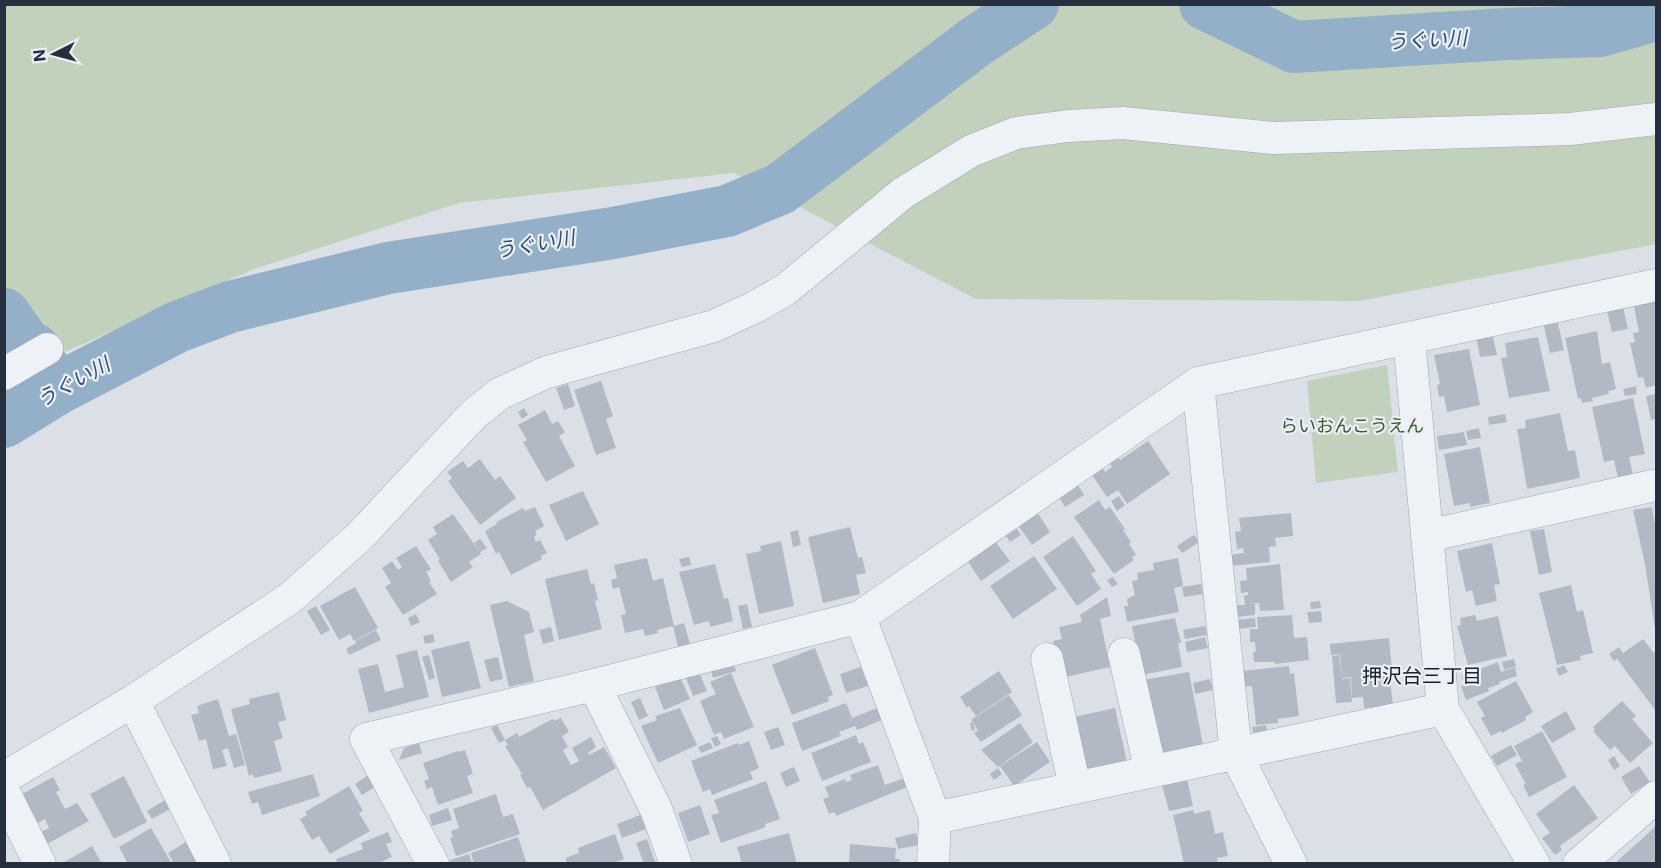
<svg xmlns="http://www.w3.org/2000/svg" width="1661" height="868" font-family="Inter,'Noto Sans JP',sans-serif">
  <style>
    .green { fill: #c2d1bc }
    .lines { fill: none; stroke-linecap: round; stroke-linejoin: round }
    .river { stroke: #94b0c9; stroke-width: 52 }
    .building { fill: #b2b9c4 }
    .minor-casing { stroke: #a1a7b1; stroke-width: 33 }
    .minor { stroke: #eef1f5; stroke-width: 32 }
    .labels { text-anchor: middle; stroke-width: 4.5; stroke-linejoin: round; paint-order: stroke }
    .park-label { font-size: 18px; fill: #3a5a31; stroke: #ebeff4 }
    .water-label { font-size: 20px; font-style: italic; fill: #2d4f73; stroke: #ebeff4 }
    .neighbourhood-label { font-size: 20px; fill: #17202e; stroke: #ebeff4 }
  </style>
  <rect width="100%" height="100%" fill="#dbe0e7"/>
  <path class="green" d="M4,5H1656V244L1359,301L976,299L734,173L459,203L254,269L67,351L5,353Z
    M1387,365L1398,472L1316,483L1307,381Z"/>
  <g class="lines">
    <path class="river" d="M1205,4L1294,47L1507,34L1600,31L1656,15
      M4,314L26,345L34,349L41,364L59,388
      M4,422L59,388L177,327L230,307L388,268L613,233L727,211L780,189L978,40L1033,4"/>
  </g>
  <path class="building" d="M1656,301V385L1646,388L1643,377L1638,378L1630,343L1635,342L1633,333L1639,332L1634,306Z
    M1623,307L1628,329L1612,332L1607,311Z
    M1557,319L1564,350L1550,353L1543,322Z
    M1597,331L1602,364L1610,362L1616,389L1608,391L1609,394L1592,398L1593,401L1582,403L1581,398L1578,399L1565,338Z
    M1492,333L1497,355L1480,357L1476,336Z
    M1538,337L1550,391L1509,398L1501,358L1507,357L1505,343Z
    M1469,349L1480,405L1447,412L1444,396L1439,397L1437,385L1440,384L1434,355Z
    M601,381L613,416L606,419L616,448L596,455L574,390Z
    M568,384L575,406L564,410L556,388Z
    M1636,386L1637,394L1625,396L1623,389Z
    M1656,394V419L1651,420L1646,396Z
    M1633,398L1645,454L1629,457L1633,475L1618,478L1614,460L1604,462L1592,407Z
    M524,408L528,415L522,419L518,412Z
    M545,410L552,424L558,421L565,432L559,436L575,466L546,482L523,442L527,440L518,425Z
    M1560,413L1568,451L1575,450L1580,478L1527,489L1517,429L1526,428L1525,420Z
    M1505,414L1507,422L1489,425L1488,417Z
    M1479,428L1481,438L1468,440L1466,431Z
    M1464,432L1467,445L1439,450L1437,436Z
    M1148,441L1170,474L1127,504L1118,490L1107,497L1092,475L1102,468L1105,472L1112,467L1110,464L1118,457L1120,460Z
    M1480,447L1490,503L1470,507V503L1454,506L1444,454Z
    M480,459L495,480L500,476L516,498L480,525L448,481L452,478L447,472L463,461L468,468Z
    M1078,485L1084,495L1065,507L1059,497Z
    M583,491L599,524L566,541L549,505Z
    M1119,496L1125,505L1117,511L1111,501Z
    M1099,500L1105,510L1110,507L1125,529L1123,530L1131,542L1129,544L1136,555L1132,557L1134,560L1114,574L1074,517Z
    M535,507L544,526L535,531L537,535L534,537L536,542L540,540L547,553L541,556L542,559L511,575L499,552L496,554L485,531L497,524L496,522L523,508L525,511Z
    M1652,507L1656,532L1655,629L1645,564L1633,510Z
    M1037,512L1050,532L1032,545L1018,525Z
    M1291,513L1293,536L1275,538L1276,546L1269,547L1270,562L1231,566L1230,555L1244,553L1243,548L1237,549L1235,532L1241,531L1239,518Z
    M453,514L481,554L469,562L473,567L451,582L438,561L440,559L428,540L437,534L433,527Z
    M850,527L858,558L862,557L866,573L856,575L860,594L823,603L808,537Z
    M1017,529L1021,535L1010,542L1006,536Z
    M1544,529L1552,572L1539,575L1530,531Z
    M798,530L801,545L793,547L790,532Z
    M1194,535L1199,542L1182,553L1177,546Z
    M1073,536L1096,571L1091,574L1101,589L1077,606L1043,557Z
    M480,539L487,548L480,552L474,543Z
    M994,540L1010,561L981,581L966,559Z
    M781,541L794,606L759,614L746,554L761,551L760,546Z
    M1492,543L1500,584L1494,585L1497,601L1476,606L1472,590L1466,592L1457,551Z
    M416,546L431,569L426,572L431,581L429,582L437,594L403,615L385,587L391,583L382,568L392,561L398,570L402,567L396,558Z
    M1034,556L1057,589L1013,619L990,586Z
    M689,557L691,565L682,567L679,559Z
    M647,558L653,581L663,578L674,626L684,623L690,644L678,647L673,626L657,630L658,633L645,636L643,629L625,633L621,615L626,614L619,587L613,589L611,580L617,578L614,565Z
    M1178,558L1183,586L1174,588L1179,612L1127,622L1124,606H1128L1127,599L1135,595L1132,581L1138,580L1137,573L1154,570L1153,563Z
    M715,564L724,599L728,598L733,621L710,627L709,621L694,625L679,572Z
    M1280,564L1284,610L1260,611L1259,603L1248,604H1255V615L1236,617V605H1245L1244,596L1248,595V592L1241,593L1240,581L1247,580L1246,568Z
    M587,569L591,584L594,583L598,600L595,601L602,629L559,640L545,579Z
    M1113,577L1118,584L1112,587L1107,580Z
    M1201,584L1203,594L1184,597L1182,587Z
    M1571,585L1577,612L1583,610L1593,653L1580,656L1581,660L1557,665L1539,593Z
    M355,587L378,628L354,641L350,634L339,640L320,606Z
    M1107,597L1111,616L1100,619L1110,667L1065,677L1053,641L1062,639L1059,627L1082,622L1080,615Z
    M507,601L529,612L534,632L524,635L534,681L509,687L490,605Z
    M1320,601L1321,608L1311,609L1310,602Z
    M747,604L752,627L743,629L738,606Z
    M316,606L330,630L321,635L307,611Z
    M1321,611L1322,622L1309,623L1307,612Z
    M416,614L420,622L411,626L408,618Z
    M1292,615L1294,638L1307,637L1309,660L1275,664V662H1254L1253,652H1256L1255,642H1250V629H1258L1257,617Z
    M1475,615L1477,621L1498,616L1507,656L1468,665L1457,626L1461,625L1460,618Z
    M1175,618L1181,643H1178L1182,667L1136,676L1137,652L1132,626Z
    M1255,618L1256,627L1237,629L1236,620Z
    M1205,626L1207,635L1185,639L1183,630Z
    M551,627L554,641L543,644L539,630Z
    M376,630L381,640L349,655L346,649L356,643L355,641Z
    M433,634L435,642L425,644L423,636Z
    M1205,637L1208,648L1187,652L1185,642Z
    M1389,638L1393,680H1390L1393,705L1364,708L1363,697L1352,698L1351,677L1342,678L1340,654L1331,655L1330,644Z
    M1643,639L1654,653L1656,651V708L1655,710L1617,659L1614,661L1609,654L1619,647L1623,653Z
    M469,641L481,688L442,697L431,650Z
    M815,648L833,695L828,697L829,701L792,715L772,665Z
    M417,650L429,697L369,713L358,669L378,664L385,692L404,687L396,655Z
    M429,655L435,678L429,680L422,657Z
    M1339,655L1342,679L1350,678L1352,702L1336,703L1332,656Z
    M498,657L503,679L490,682L484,660Z
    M1514,659L1516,666L1504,670L1502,662Z
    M1498,662L1501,672L1515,667L1517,676L1499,682L1500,684L1488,688L1489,691L1466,700L1461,687L1464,685L1461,676Z
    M734,664L736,671L713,678L711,671Z
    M1564,665L1568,672L1559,676L1556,669Z
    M1289,666L1290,674L1294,673L1299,716L1278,719V723L1256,725L1252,686L1244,687L1243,671Z
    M861,667L868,686L846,693L840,674Z
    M999,671L1012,692L976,716L969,706L967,708L960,697Z
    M699,672L707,691L693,696L686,678Z
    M1189,672L1203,745L1155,754L1143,680Z
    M731,673L754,727L724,739L721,732L714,735L700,701L716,694L710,682Z
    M680,677L690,699L664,710L655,687Z
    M1210,679L1213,690L1195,694L1193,683Z
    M1516,681L1533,712L1525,717L1526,720L1502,733L1501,731L1491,736L1481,718L1485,716L1477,702Z
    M279,692L286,720L278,722L283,738L274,741L282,771L254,778L253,774L249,776L231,709L250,704L249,699Z
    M1009,695L1022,715L981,742L974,733L978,731L973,722L975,730L972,731L970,723L973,722L971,720Z
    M640,698L648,716L639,720L631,702Z
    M218,699L229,736L236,734L245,765L234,768L228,748L222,750L227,766L213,769L206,739L199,741L191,715L199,713L197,706Z
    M1622,701L1636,716L1632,719L1653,743L1630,763L1615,746L1610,750L1593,731L1595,729L1593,727Z
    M846,703L852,718L877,708L882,720L857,730L855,726L839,732L841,736L802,751L792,723Z
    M680,708L697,745L658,763L641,726L657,720L655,716Z
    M1115,708L1127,762L1086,771L1074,717Z
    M1566,711L1576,729L1552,743L1541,726Z
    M561,718L569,732L562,736L568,747L563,750L571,765L579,761L572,748L591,737L596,747L588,753L589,755L604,747L616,768L543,810L530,787L527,788L520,775L522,774L505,746L508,745L505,740L517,733L519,737L547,722L553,719L554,721Z
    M1020,723L1033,742L998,767L981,750Z
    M497,725L505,740L499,743L491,728Z
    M1266,725L1268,733L1254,736L1252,727Z
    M778,727L785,745L771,750L764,732Z
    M1542,731L1567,777L1529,797L1523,785L1526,784L1515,764L1522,761L1514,746Z
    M856,735L859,744L863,742L871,762L822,781L811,753Z
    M717,736L721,744L715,747L711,738Z
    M749,741L759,768L750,772L753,779L712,795L710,789L703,792L691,761L738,743L739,745Z
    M710,742L713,748L701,753L698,747Z
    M1037,742L1050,762L1014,786L1000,766Z
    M419,743L422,753L399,760L404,748Z
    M1511,745L1517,755L1497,766L1491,756Z
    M465,750L473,774L467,776L473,793L438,805L432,787L427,789L424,781L429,779L423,763L458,751L459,752Z
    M1614,756L1620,766L1614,770L1608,760Z
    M878,765L885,785L904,778L907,787L836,816L835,812L829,814L823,799L829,797L825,787L845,779L846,782L852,780L850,775Z
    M1639,766L1650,782L1631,794L1621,777Z
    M794,767L800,781L786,787L780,773Z
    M998,768L1002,774L994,780L990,774Z
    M373,772L380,784L362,795L355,784Z
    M313,774L320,796L262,815L258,802L252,804L248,792Z
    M124,776L147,822L114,839L90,794Z
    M53,777L60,790L56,792L65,809L77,803L89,821L47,844L41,832L49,828L45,819L38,823L22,794Z
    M1187,779L1193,806L1169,811L1162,785Z
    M766,781L780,819L765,824L766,827L721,843L711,815L719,813L714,800Z
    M1574,785L1598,818L1560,846L1562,850L1555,855L1542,838L1550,833L1536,814Z
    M349,786L363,811L359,813L370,831L330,854L319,836L312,840L300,819L307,815L305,812Z
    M496,794L503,817L513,814L520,834L456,856L450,838L453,837L451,831L459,828L453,809Z
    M165,800L170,809L152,819L147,811Z
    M700,805L710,834L688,842L678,813Z
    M448,808L452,820L432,826L429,815Z
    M1193,810L1194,814L1210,810L1215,834L1223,832L1228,856L1217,858L1218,864H1184L1173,815Z
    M640,815L646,829L622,838L617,824Z
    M1656,826V864H1614Z
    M151,828L172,864H128L119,847Z
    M388,832L392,842L386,844L392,857L376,864H338L336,859L363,849L361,843Z
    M789,833L797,864H742L737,847Z
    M916,833L919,845L898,849L895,838Z
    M615,834L624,859L611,864H567L566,858L579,853L578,848Z
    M518,837L527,864H474L471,853Z
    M647,839L656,864H644L636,843Z
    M189,840L201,861L196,864H174L168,853Z
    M850,844L896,848L895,859H900L899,864H849Z
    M92,846L102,864H61Z
    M469,854L472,864H451L450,860Z"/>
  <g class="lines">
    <g class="minor-casing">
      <path id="minor" d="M1409,338L1443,709L1534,864
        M4,374L47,349
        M1198,383L1236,754L1291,864
        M1427,536L1656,485
        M860,617L935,818L933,864
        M1124,654L1151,772
        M1047,659L1075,788
        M594,685L656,809L676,864
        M133,701L215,864
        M4,778L133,701L289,599L360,536L473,415L499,394L547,372L714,326L755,307L785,290L903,193L971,151L1016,133L1068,126L1123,123L1274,138L1570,129L1656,119
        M4,792L40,864
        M935,818L1443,709
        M433,864L366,739L594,685L860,617L1198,383L1656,285
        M1579,864L1656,797"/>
    </g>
    <use href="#minor" class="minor"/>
  </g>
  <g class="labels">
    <g class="park-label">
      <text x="1352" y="432">らいおんこうえん</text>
    </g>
    <g class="water-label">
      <text transform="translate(1427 40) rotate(-3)" y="7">うぐい川</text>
      <text transform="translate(535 244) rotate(-10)" y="7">うぐい川</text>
      <text transform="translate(73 382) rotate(-29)" y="7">うぐい川</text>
    </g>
    <g class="neighbourhood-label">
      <text x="1422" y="683">押沢台三丁目</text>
    </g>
  </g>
  <rect width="1661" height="868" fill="none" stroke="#252f3d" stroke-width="12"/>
  <g transform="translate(54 54) rotate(264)" stroke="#ebeff4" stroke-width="4.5" paint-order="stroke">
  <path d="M0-4.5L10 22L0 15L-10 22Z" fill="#252f3d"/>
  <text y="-9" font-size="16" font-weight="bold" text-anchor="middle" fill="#252f3d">N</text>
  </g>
</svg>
